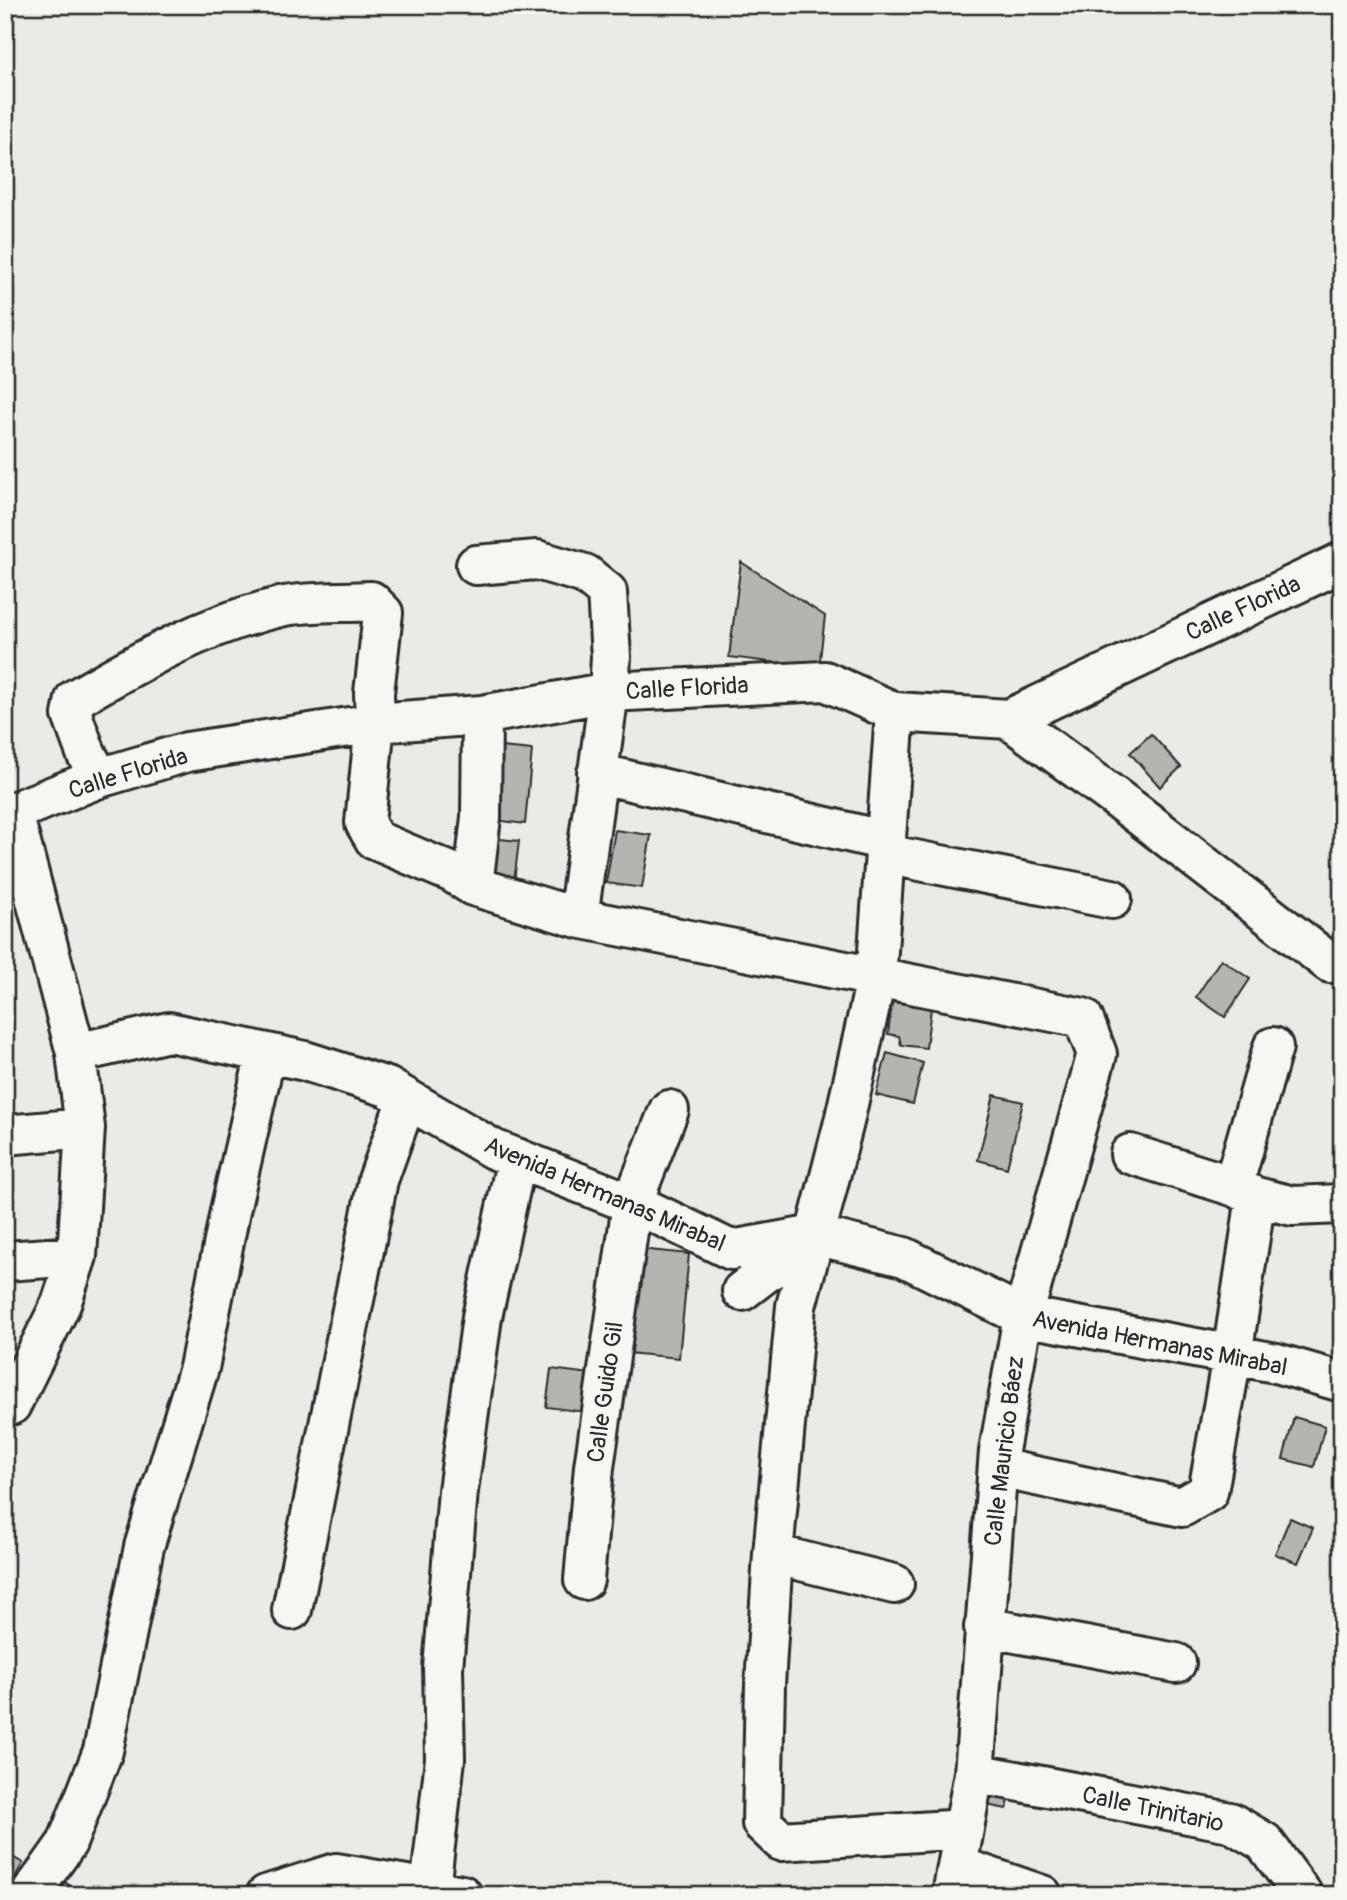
<svg xmlns="http://www.w3.org/2000/svg" width="1347" height="1900" font-family="Pangolin,sans-serif">
  <style>
    .building { fill: #b4b4b1; stroke: #2b2b2b; stroke-width: 2 }
    .lines { fill: none; stroke-linecap: round; stroke-linejoin: round }
    .minor-casing { stroke: #2b2b2b; stroke-width: 44 }
    .minor { stroke: #f6f6f2; stroke-width: 38 }
    .labels { text-anchor: middle; stroke-width: 7; stroke-linejoin: round; paint-order: stroke }
    .street-label { font-size: 24px; fill: #2b2b2b; stroke: #f6f6f2 }
  </style>
  <rect width="100%" height="100%" fill="#eaeae6"/>
  <filter id="ink" filterUnits="userSpaceOnUse"><feTurbulence type="fractalNoise" baseFrequency=".0143" numOctaves="2"/><feDisplacementMap in="SourceGraphic" scale="14" xChannelSelector="R" yChannelSelector="G"/><feConvolveMatrix kernelMatrix="1 2 1 2 8 2 1 2 1" color-interpolation-filters="sRGB"/></filter>
  <g filter="url(#ink)">
    <path class="building" d="M741,562L825,616L819,668L729,657Z
      M1151,734L1181,767L1160,787L1130,753Z
      M501,747L532,750L525,824L494,820Z
      M615,830L651,835L642,888L606,883Z
      M492,838L519,841L513,890L485,887Z
      M1221,959L1250,979L1225,1017L1196,997Z
      M892,1002L931,1008L926,1048L901,1045L899,1036L888,1034Z
      M887,1053L923,1063L913,1104L876,1095Z
      M994,1095L1023,1102L1007,1168L978,1160Z
      M639,1249L689,1254L679,1358L628,1353Z
      M551,1369L591,1374L585,1412L546,1407Z
      M1294,1417L1325,1426L1314,1467L1283,1459Z
      M1290,1518L1313,1528L1298,1563L1275,1554Z
      M989,1791L1010,1795L1007,1809L986,1805Z
      M5,1853L23,1863L11,1885L5,1882Z
      M62,1880L83,1895H51Z"/>
    <g class="lines">
      <g class="minor-casing">
        <path id="minor" d="M476,565L537,560L585,574L607,592L611,657L609,692L578,918
          M1009,719L1135,812L1330,963
          M597,773L886,841
          M99,778L86,753L72,715L75,699C140,661 205,624 280,607C309,601 342,603 371,601L383,613L374,693L375,723L365,823L375,840L453,873L473,886L578,918L1083,1018L1097,1054L1023,1316L999,1451L974,1773L952,1895
          M5,815L99,778L187,752L375,723L482,715L609,692L825,681L895,712L1009,719L1342,562
          M885,854L1112,899
          M473,886L481,817L482,715
          M76,1053L169,1032L305,1061L387,1087L493,1149L648,1210L731,1250L815,1235L904,1257L1023,1316L1276,1363L1342,1382
          M5,1135L85,1128L76,1053L13,813
          M1130,1154L1233,1186L1256,1197L1293,1206L1342,1204
          M1233,1186L1273,1047
          M815,1235L796,1306L773,1554L765,1685L762,1823L781,1841L964,1829
          M5,1261L77,1256L85,1128
          M742,1291L815,1235L844,1122L876,979L895,712
          M11,1405L61,1304L77,1256
          M998,1468L1182,1507L1208,1492L1232,1356L1256,1197
          M773,1554L894,1584
          M584,1580L594,1467L632,1204L669,1110
          M292,1610L378,1180L407,1099
          M984,1627L1176,1663
          M974,1773L1230,1822L1264,1842L1303,1895
          M958,1866L1042,1895
          M430,1889L462,1895
          M30,1895L67,1843L103,1751L144,1547L199,1368L230,1211L266,1053
          M266,1895L336,1873L430,1889L445,1759L443,1668L458,1491L482,1317L517,1158"/>
      </g>
      <use href="#minor" class="minor"/>
    </g>
  </g>
  <g class="labels">
    <g class="street-label">
      <text transform="translate(1243 608) rotate(-25)" y="8">Calle Florida</text>
      <text transform="translate(687 688) rotate(-3)" y="8">Calle Florida</text>
      <text transform="translate(128 773) rotate(-17)" y="8">Calle Florida</text>
      <text transform="translate(605 1194) rotate(23)" y="8">Avenida Hermanas Mirabal</text>
      <text transform="translate(1160 1343) rotate(11)" y="8">Avenida Hermanas Mirabal</text>
      <text transform="translate(605 1392) rotate(-82)" y="8">Calle Guido Gil</text>
      <text transform="translate(1004 1451) rotate(-83)" y="8">Calle Mauricio Báez</text>
      <text transform="translate(1153 1809) rotate(12)" y="8">Calle Trinitario</text>
    </g>
  </g>
  <rect width="1347" height="1900" fill="none" stroke="#f6f6f2" stroke-width="28"/>
  <rect x="14" y="14" width="1319" height="1872" fill="none" stroke="#2b2b2b" stroke-width="2.5" filter="url(#ink)"/>
</svg>
